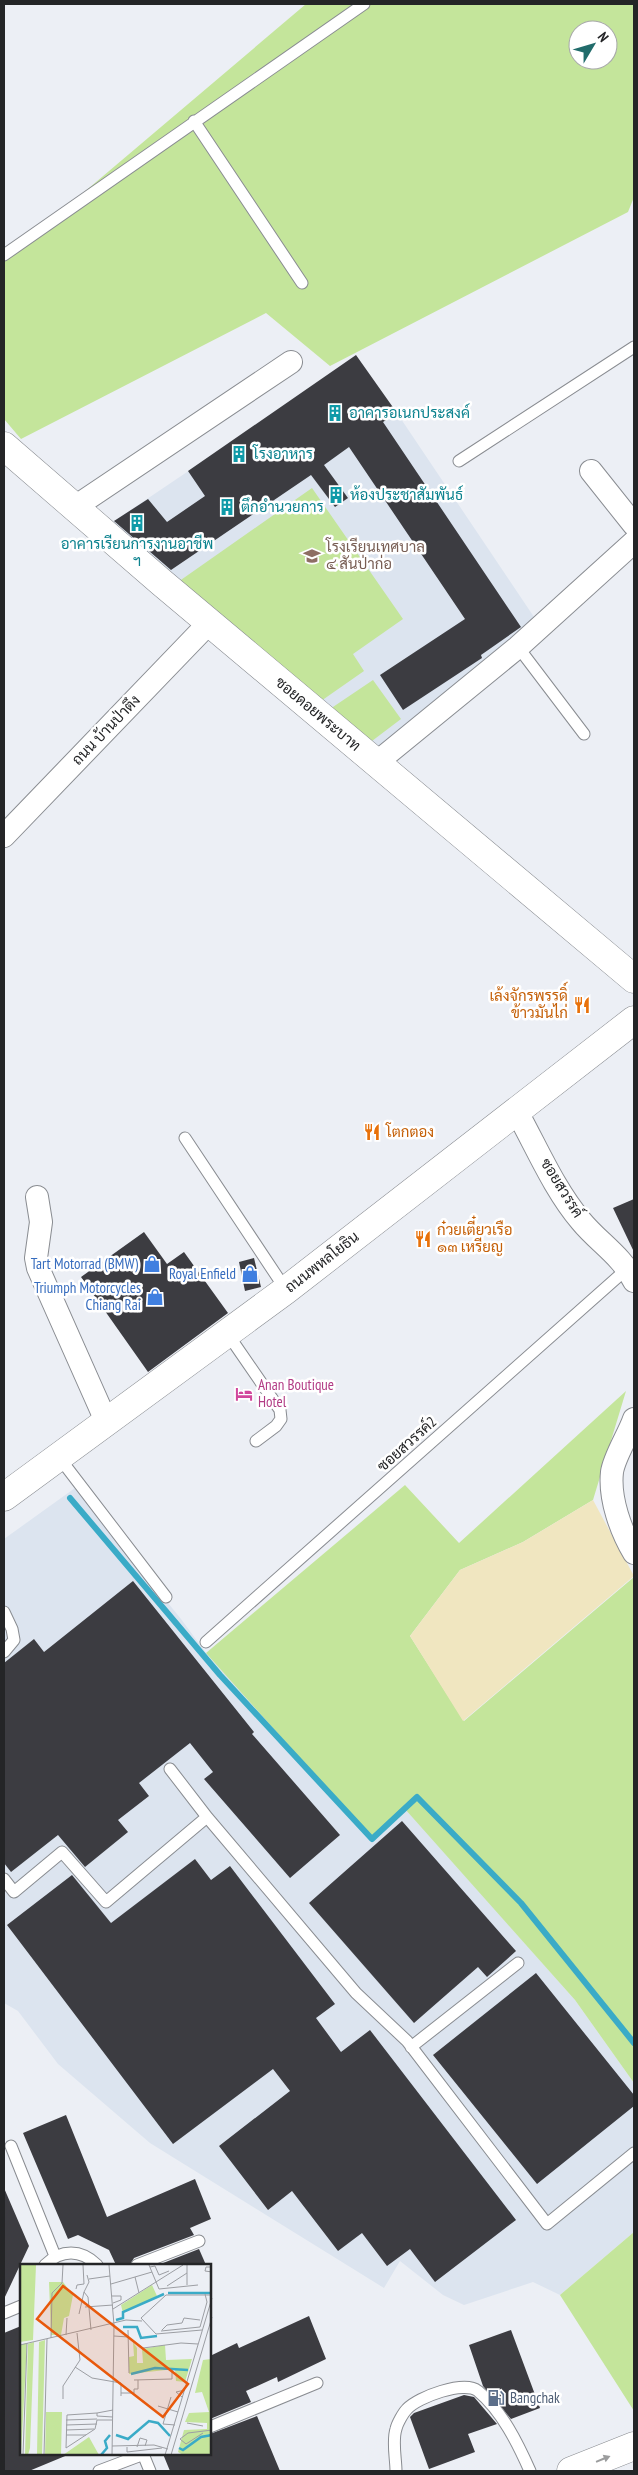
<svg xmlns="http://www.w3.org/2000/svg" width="638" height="2475" font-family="'PT Sans Narrow',Sarabun,sans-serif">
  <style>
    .built { fill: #dce4ef }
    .green { fill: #c4e59b; fill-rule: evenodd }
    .sand { fill: #f0e6c0 }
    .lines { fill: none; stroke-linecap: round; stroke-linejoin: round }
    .stream { stroke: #3aabc7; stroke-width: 6 }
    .building { fill: #3c3c41 }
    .lane-casing { stroke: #898c91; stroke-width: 13 }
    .street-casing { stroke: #898c91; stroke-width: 24 }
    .secondary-casing { stroke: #898c91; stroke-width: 29 }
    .lane { stroke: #fff; stroke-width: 11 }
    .street { stroke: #fff; stroke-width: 22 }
    .secondary { stroke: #fff; stroke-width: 28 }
    .oneway { fill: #9c9d9e }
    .labels { text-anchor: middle; stroke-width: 5; stroke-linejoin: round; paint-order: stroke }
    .culture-label { font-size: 15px; fill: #0d838f; stroke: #fff; text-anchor: start }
    .education-label { font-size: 15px; fill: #785e54; stroke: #fff; text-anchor: start }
    .street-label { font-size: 15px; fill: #242527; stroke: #fff }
    .food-label { font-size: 15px; fill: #c56008; stroke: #fff; text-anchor: start }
    .shop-label { font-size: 15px; fill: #366cbe; stroke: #fff; text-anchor: end }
    .hotel-label { font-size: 15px; fill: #b23c85; stroke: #fff; text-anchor: start }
    .service-label { font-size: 15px; fill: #4e5e75; stroke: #fff; text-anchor: start }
    .inset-river { fill: none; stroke: #3aabc7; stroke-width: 2.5 }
    .inset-road { fill: none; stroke: #9c9ea3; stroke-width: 1 }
    .view { fill: #e8590c; fill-opacity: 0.15; stroke: #e8590c; stroke-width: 2.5 }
    .inset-edge { fill: none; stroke: #242527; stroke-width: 2.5 }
  </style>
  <rect width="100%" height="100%" fill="#eceff5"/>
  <path class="built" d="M397,413L536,620L384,747L363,752L101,530L273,414Z
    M75,1488L181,1619L206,1653L372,1838L405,1808L575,2000L634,2083V2232L560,2295L533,2282L464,2305L443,2295L400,2261L384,2288L150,2143L58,2064L18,2011L4,2003V1539Z"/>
  <path class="green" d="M306,4H634V197L628,212L330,366L266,313L21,439L4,419V260ZM578,30H608V60H578Z
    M312,488L403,619L353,654L364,671L311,708L168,589Z
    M373,680L401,719L368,744L330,709Z
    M626,1391L593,1500L523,1542L460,1570L410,1636L464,1721L634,1577V2083L575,2000L405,1809L372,1839L206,1653L405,1485L459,1543Z
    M634,2232V2411L560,2295Z"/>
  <path class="sand" d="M593,1500L634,1576L463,1721L410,1636L460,1570L523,1542Z"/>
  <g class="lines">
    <path class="stream" d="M70,1498L220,1675L372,1839L417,1797L521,1903L634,2043"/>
  </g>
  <path class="building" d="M356,355L397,413L383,422L521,627L481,655L482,658L403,710L380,675L465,619L349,447L324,465L348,498L335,507L311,475L171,570L149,551L140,538L137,541L114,521L148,499L167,522L205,496L188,471Z
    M634,1199V1252L613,1208Z
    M144,1232L167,1264L184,1252L228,1313L148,1372L81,1277Z
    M254,1258L261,1287L245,1291L239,1262Z
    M133,1581L254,1732L252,1734L340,1835L290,1878L204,1779L213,1772L190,1743L139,1783L149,1796L118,1820L128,1832L85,1867L58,1835L11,1872L4,1863V1663L34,1639L44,1652Z
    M402,1821L516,1951L487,1977L478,1967L414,2023L309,1903Z
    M195,1859L211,1880L230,1866L335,2004L316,2018L341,2052L370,2030L516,2220L435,2282L410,2249L387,2266L362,2233L338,2251L292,2191L268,2210L219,2146L290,2091L273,2069L173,2144L7,1925L72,1875L111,1923Z
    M536,1973L634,2095V2106L537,2184L433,2055Z
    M66,2115L107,2217L195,2179L211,2219L190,2228L194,2235L134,2258L130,2265H116L109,2250L78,2235L68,2239L23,2133Z
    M4,2188L29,2246L4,2299Z
    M199,2249L206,2265H158Z
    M309,2316L326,2359L278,2382L277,2377L246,2391L251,2402L210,2419V2356L237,2343L239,2348Z
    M21,2326V2454H70L29,2471H4V2333Z
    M511,2330L540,2408L511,2419L483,2386L469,2345Z
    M464,2395L474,2397L497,2424L468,2434L475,2452L429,2469L410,2417L414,2413Z
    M257,2416L280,2471H170L163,2454H210V2434Z"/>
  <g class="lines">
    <g class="lane-casing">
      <path id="lane" d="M194,121L302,283
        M4,255L364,4
        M459,461L634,347
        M518,647L584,734
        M185,1138L286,1290
        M227,1333L280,1410L281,1419L276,1426L256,1441
        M58,1456L166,1597
        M4,1612L12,1629L14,1640L4,1652
        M206,1642L628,1268
        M170,1769L207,1817L356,1993L407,2041L547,2224L634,2153
        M4,1879L14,1892L62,1852L106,1902L207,1817
        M411,2047L518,1963
        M11,2146L55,2256
        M45,2265C61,2249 81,2249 97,2265
        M137,2265L199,2241
        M4,2313L21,2306
        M210,2427L317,2383
        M143,2454L150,2471
        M99,2471L144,2454
        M396,2471C396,2459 392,2441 396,2429C397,2424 403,2413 407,2409C418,2397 464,2380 478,2391C502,2411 518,2444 530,2471"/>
    </g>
    <g class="street-casing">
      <path id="street" d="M591,471L634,525
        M75,507L291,362
        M376,763L518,647L634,542
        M4,836L209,623
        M517,1112C537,1148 554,1189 581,1221C598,1242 622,1256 634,1281
        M37,1197L41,1222L36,1258L38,1268L106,1421
        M634,1419C629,1434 614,1457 612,1472C609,1499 621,1531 634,1553"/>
    </g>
    <g class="secondary-casing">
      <path id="secondary" d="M4,446L161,582L634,979
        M4,1497L286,1290L634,1020
        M571,2471L634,2446"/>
    </g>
    <use href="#lane" class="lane"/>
    <use href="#street" class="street"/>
    <use href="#secondary" class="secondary"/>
  </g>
  <defs><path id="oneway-solid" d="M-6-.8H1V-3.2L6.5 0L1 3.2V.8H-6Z" transform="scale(1.25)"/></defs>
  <use class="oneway" href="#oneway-solid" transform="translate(603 2459) rotate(-22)"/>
  <defs>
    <g id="building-bare" transform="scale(1.35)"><path d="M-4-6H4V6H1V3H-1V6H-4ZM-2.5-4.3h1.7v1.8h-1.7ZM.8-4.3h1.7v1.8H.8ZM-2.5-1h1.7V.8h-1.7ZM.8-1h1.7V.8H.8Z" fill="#0f9aa8" stroke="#fff" stroke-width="2.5" paint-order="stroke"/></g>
    <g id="school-bare" transform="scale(1.35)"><path d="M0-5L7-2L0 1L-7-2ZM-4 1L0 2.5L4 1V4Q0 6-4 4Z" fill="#8d6e63" stroke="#fff" stroke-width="2.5" paint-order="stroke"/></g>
    <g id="restaurant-bare" transform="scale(1.35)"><path d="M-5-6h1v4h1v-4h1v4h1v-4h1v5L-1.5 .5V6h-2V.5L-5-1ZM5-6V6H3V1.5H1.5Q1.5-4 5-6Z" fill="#e8710a" stroke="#fff" stroke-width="2.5" paint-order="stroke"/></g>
    <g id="shop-bare" transform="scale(1.35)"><path d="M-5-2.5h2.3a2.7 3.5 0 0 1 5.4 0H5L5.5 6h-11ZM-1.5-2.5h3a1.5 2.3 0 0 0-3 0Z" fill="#3f7fe0" stroke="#fff" stroke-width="2.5" paint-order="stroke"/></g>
    <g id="hotel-bare" transform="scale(1.35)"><path d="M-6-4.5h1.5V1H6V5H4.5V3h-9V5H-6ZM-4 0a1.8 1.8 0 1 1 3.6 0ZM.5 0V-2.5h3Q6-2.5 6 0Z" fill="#d1479c" stroke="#fff" stroke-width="2.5" paint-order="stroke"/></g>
    <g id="fuel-bare" transform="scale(1.35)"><path d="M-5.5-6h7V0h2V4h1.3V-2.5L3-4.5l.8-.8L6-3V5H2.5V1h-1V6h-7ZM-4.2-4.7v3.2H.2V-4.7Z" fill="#5c6f8a" stroke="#fff" stroke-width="2.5" paint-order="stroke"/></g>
  </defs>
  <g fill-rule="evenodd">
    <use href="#building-bare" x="335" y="413"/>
    <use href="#building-bare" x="239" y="454"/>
    <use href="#building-bare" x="336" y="495"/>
    <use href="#building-bare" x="227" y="507"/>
    <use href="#building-bare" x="137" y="523"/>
    <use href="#school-bare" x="312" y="556"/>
    <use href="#restaurant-bare" x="582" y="1005"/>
    <use href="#restaurant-bare" x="372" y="1132"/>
    <use href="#restaurant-bare" x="423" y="1239"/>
    <use href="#shop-bare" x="152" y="1264"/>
    <use href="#shop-bare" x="250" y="1274"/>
    <use href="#shop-bare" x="155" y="1297"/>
    <use href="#hotel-bare" x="244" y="1394"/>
    <use href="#fuel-bare" x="496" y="2398"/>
  </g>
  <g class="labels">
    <g class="culture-label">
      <text x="349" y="418">อาคารอเนกประสงค์</text>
      <text x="253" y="459">โรงอาหาร</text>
      <text x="350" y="500">ห้องประชาสัมพันธ์</text>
      <text x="241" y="512">ตึกอำนวยการ</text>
      <text x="137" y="549" text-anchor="middle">อาคารเรียนการงานอาชีพ<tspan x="137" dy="17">ฯ</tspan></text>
    </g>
    <g class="education-label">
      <text x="326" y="552">โรงเรียนเทศบาล<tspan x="326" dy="17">๔ สันป่าก่อ</tspan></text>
    </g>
    <g class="street-label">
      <text transform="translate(318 714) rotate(40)" y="5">ซอยดอยพระบาท</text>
      <text transform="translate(106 730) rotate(-46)" y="5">ถนน บ้านป่าตึง</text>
      <text transform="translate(562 1188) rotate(58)" y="5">ซอยสวรรค์</text>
      <text transform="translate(322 1262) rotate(-38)" y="5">ถนนพหลโยธิน</text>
      <text transform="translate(407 1444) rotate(-42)" y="5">ซอยสวรรค์2</text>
    </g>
    <g class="food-label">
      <text x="568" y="1001" text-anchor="end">เล้งจักรพรรดิ์<tspan x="568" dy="17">ข้าวมันไก่</tspan></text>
      <text x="386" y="1137">โตกตอง</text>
      <text x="437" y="1235">ก๋วยเตี๋ยวเรือ<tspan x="437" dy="17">๑๓ เหรียญ</tspan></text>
    </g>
    <g class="shop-label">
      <text x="138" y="1269">Tart Motorrad (BMW)</text>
      <text x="236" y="1279">Royal Enfield</text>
      <text x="141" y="1293">Triumph Motorcycles<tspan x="141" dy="17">Chiang Rai</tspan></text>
    </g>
    <g class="hotel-label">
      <text x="258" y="1390">Anan Boutique<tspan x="258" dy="17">Hotel</tspan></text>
    </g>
    <g class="service-label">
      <text x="510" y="2403">Bangchak</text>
    </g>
  </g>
  <g transform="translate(20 2264)">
    <rect width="191" height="191" fill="#eceff5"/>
    <path d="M0,1H16L13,76L0,78ZM29,18H43L53,31L49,52L44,54L41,71H31ZM132,21L137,32L103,49L101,41ZM25,76L22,191H17L19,78ZM14,78L10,184L8,191H5L8,80ZM113,78L117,84V99H123L122,85L145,81L146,96L172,95L165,118L156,117L155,105L109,110V93L114,92ZM7,79L1,191H0V81ZM191,95V191H163L158,188L164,166L187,165V159L165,158L169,149L189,148L182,128L175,129L183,96ZM26,148H42L41,191H25ZM69,173L79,191H43Z" fill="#c4e59b"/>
    <path class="inset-river" d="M148,29H190M96,56L103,54V48L144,30M103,63H117L121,74L137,72M111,110L135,104L168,106M96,171L108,175L129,157L138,159L150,172M159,184L163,186L181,173L192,171M81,191L87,184L85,177L90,171"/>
    <path class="inset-road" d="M89,1L94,61L92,191M129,1L139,25L178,21M167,1V21M130,3L135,2L139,11L149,7M192,3H186L185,7L192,8M67,11L69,18L64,28L68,33L71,66M115,13L119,29M69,15L90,12M91,20L132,8M147,22L167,9M56,25L57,21L64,20L63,1M92,32H101V36L93,39M65,43L93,41M93,45L163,1M59,50L64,28M108,66L109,109M142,66L147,61L162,59L164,54L180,56M182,66L136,70L121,54L146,31H192M141,67L180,63L187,38L185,30M46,71L47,54M94,72L108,73L123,84L161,79L178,80M31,74L32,29L42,19L43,1M0,81L106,56L122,57M55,103L72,114L101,119V132M114,116L152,115V106M101,129H114V125H118V116M151,133L143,160L155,161M162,133L156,128L165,126M43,135V122L60,96L57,69M138,142L158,148M77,149L47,151L46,184L75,165L77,156H92M93,153L77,152V149L93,146M46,156L77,155M167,159L183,162M46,161L77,160M46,166L74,165M46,171H66M160,175L168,169L192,166M160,175L166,180L183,169M92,182L134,181L148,185M107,183V188L142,184M117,183L120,174L127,176L125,182M3,191L7,79M24,191L27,75M145,191L192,34M151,191L192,53"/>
    <path class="view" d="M43,22L168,120L143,153L17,55Z"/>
    <rect width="191" height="191" class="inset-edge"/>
  </g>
  <rect width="638" height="2475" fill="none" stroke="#242527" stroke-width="10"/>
  <g transform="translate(593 45) rotate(52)"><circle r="24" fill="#ffffff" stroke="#a7a8a9"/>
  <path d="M0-4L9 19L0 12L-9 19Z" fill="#216c6b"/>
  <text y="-8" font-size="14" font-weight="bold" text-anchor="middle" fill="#242527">N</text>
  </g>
</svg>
